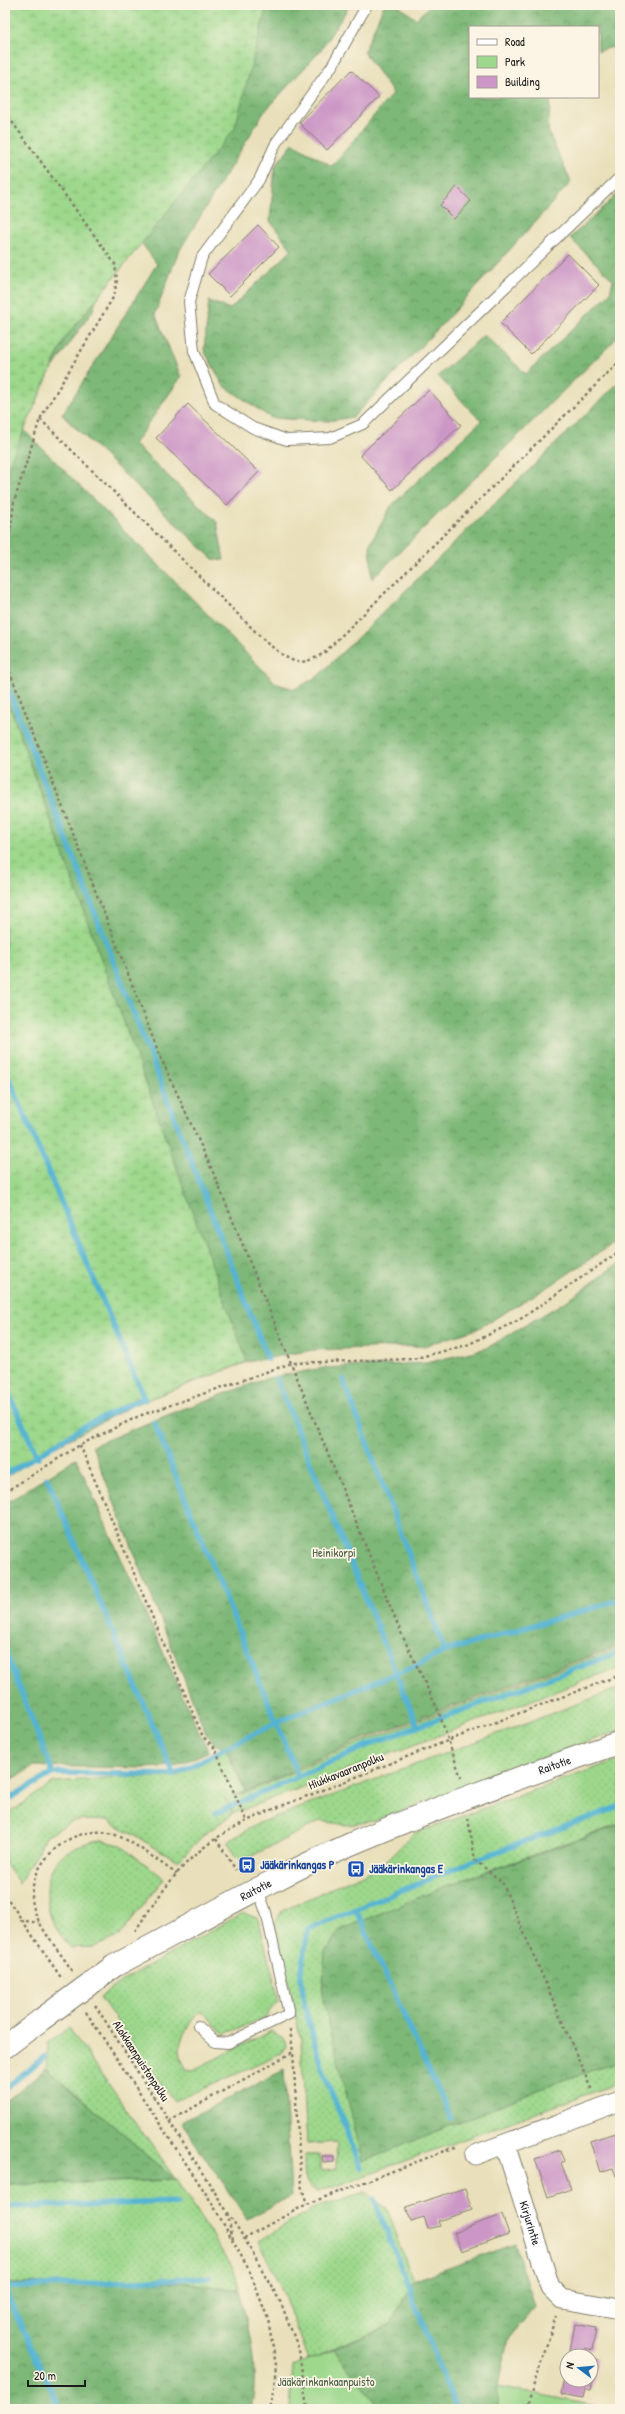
<svg xmlns="http://www.w3.org/2000/svg" width="625" height="2414" font-family="'Patrick Hand',sans-serif">
  <style>
    .grass { fill: url(#grass-dots); stroke: #5c7a54 }
    .forest { fill: url(#forest-crowns); stroke: #4d6a4a }
    .wetland { fill: url(#wetland-marsh); stroke: #5c7a54 }
    .park { fill: #9dd88c; stroke: #5c7a54 }
    .lines { fill: none; stroke-linecap: round; stroke-linejoin: round }
    .stream { stroke: #55b4d3; stroke-width: 5.5 }
    .building { fill: #cc97c6 }
    .lane-casing { stroke: #827e6c; stroke-width: 12 }
    .street-casing { stroke: #827e6c; stroke-width: 21 }
    .primary-casing { stroke: #827e6c; stroke-width: 24 }
    .path { stroke: #827e6c; stroke-width: 2.5; stroke-dasharray: 3 3; stroke-linecap: butt }
    .lane { stroke: #fff; stroke-width: 10 }
    .street { stroke: #fff; stroke-width: 19 }
    .primary { stroke: #fff; stroke-width: 22 }
    .primary-bridge-casing { stroke: #827e6c; stroke-width: 24; stroke-linecap: butt }
    .primary-bridge { stroke: #fff; stroke-width: 22 }
    .labels { text-anchor: middle; stroke-width: 3.5; stroke-linejoin: round; paint-order: stroke }
    .park-label { font-size: 12px; fill: #495e43; stroke: #fcf5e5 }
    .street-label { font-size: 12px; fill: #1c1c1c; stroke: #fcf5e5 }
    .transit-label { font-size: 12px; font-weight: bold; fill: #164399; stroke: #fcf5e5; text-anchor: start }
  </style>
  <defs>
    <pattern id="grass-dots" width="8" height="8" patternUnits="userSpaceOnUse"><rect width="8" height="8" fill="#9dd88c"/><path d="M2 2h.1M6 6h.1" fill="none" stroke="#87b978" stroke-width="1.8" stroke-linecap="round"/></pattern>
    <pattern id="forest-crowns" width="20" height="18" patternUnits="userSpaceOnUse"><rect width="20" height="18" fill="#7eb878"/><path d="M2 6a3 3 0 1 1 6 0M12 15a3 3 0 1 1 6 0" fill="none" stroke="#669562"/></pattern>
    <pattern id="wetland-marsh" width="20" height="14" patternUnits="userSpaceOnUse"><rect width="20" height="14" fill="#9dd88c"/><path d="M1 5h8M5 5V1M11 12h8M15 12V8" fill="none" stroke="#87b978"/></pattern>
  </defs>
  <rect width="100%" height="100%" fill="#fcf5e5"/>
  <filter id="ink" filterUnits="userSpaceOnUse"><feTurbulence type="fractalNoise" baseFrequency=".025" numOctaves="2"/><feDisplacementMap in="SourceGraphic" scale="8" xChannelSelector="R" yChannelSelector="G"/><feConvolveMatrix kernelMatrix="1 2 1 2 8 2 1 2 1" color-interpolation-filters="sRGB"/></filter>
  <filter id="wash" filterUnits="userSpaceOnUse"><feTurbulence type="fractalNoise" baseFrequency=".012" numOctaves="4" result="noise"/><feDisplacementMap in="SourceGraphic" scale="16" xChannelSelector="R" yChannelSelector="G"/><feGaussianBlur stdDeviation="0.9" result="paint"/><feColorMatrix in="noise" values="0 0 0 0 0 0 0 0 0 0 0 0 0 0 0 0 0 1.4 0 .05"/><feComposite in="paint" operator="in"/></filter>
  <g filter="url(#wash)">
    <rect width="100%" height="100%" fill="#e9e0bb"/>
    <path class="grass" d="M620,1647V1667L234,1813L225,1797L233,1814L206,1833L178,1861L108,1820L72,1821L46,1837L19,1883L5,1863V1816L54,1782L121,1777H176L226,1750L245,1792L233,1795L246,1793L356,1744Z
      M620,1688V1730L374,1821L347,1825L320,1821L246,1859L235,1857L228,1841L259,1823Z
      M620,1759V1824L446,1886L563,2080L620,2059V2082L331,2188L318,2192C301,2183 305,2173 304,2155H320V2170L336,2169L337,2142L307,2144L301,2040L275,1923L282,1911L382,1865L413,1834Z
      M101,1840L120,1845L164,1878L118,1937L94,1947L71,1948C62,1937 52,1925 49,1911C40,1869 61,1845 101,1840Z
      M243,1913L257,1918L260,1925L279,2000L264,2018L224,2034L203,2012L197,2013C184,2033 173,2045 186,2069L193,2070L271,2031L284,2038L286,2046L281,2053L174,2102L100,1997L122,1981Z
      M69,2028L176,2180L234,2270L239,2290L180,2282L5,2284V2185L176,2180L46,2068L48,2043Z
      M365,2192L387,2208L413,2281L390,2325L308,2360L284,2295L259,2241L314,2208Z"/>
    <path class="forest" d="M5,5H350L320,51L264,112L178,253L155,314L181,377L134,444L217,522L224,560L213,559L62,415L157,264L5,57Z
      M384,5H397L416,19L431,5H620V45L598,51V27H470V97H551L548,131L571,182L447,319L353,417L328,421L271,418L223,385L204,350L209,301L230,309L292,250L270,221L275,166L293,143L332,166L393,93L364,52Z
      M5,140L100,288L93,310L20,415L21,427L277,684L295,689L318,676L620,381V1239L548,1287L477,1329L424,1346L312,1350L247,1362L133,1405L45,1452L5,1478Z
      M620,192V335L372,579L370,544L391,506L481,421L438,376L484,335L526,374L610,293L613,280L570,238Z
      M620,1262V1645L355,1742L246,1792L227,1749L214,1744L206,1734L92,1446L175,1412L268,1378L324,1368L427,1363L487,1348L573,1297Z
      M76,1458L201,1737L209,1751L178,1765L146,1768L34,1766L5,1784V1504Z
      M620,1825V2062L563,2080L363,2161L322,1996L325,1952L340,1930L446,1886Z
      M46,2068L176,2180L5,2185V2102Z
      M284,2070L291,2196L247,2219L181,2122Z
      M515,2244L535,2307L508,2339L498,2386L497,2409H381L334,2350L390,2325L413,2281Z
      M180,2282L239,2290C248,2328 260,2369 251,2409H5V2284Z"/>
    <path class="wetland" d="M5,5H267L235,128L65,338L5,473Z
      M5,694L247,1362L133,1405L45,1452L5,1478Z"/>
    <path class="park" d="M334,2350L381,2409H290L293,2366Z
      M498,2386L610,2409H497Z"/>
    <g class="lines">
      <path class="stream" d="M5,681L268,1359
        M5,1069L145,1400
        M276,1378L418,1727
        M343,1379L445,1651
        M5,1385L38,1458
        M154,1422L298,1776
        M5,1475L85,1426L144,1397
        M47,1478L174,1775
        M5,1651L53,1773
        M5,1801L53,1773L174,1775L277,1722L417,1665L445,1651L620,1600
        M216,1813L373,1743L620,1652
        M356,1910L451,2119
        M5,2089L44,2057
        M361,2167L321,2066L304,2003L301,1976L308,1929L475,1860L620,1806
        M374,2199L456,2409
        M5,2207L177,2202
        M5,2288L210,2277
        M5,2290L60,2409"/>
    </g>
    <g id="blocks">
      <path class="building" d="M351,70L379,97L327,150L299,123Z
        M457,187L471,201L454,219L440,205Z
        M258,225L279,247L230,296L208,274Z
        M568,254L599,285L531,354L500,323Z
        M429,390L461,425L392,490L360,455Z
        M188,404L259,472L227,505L156,438Z
        M615,2133L620,2148V2174L616,2176L613,2168L600,2172L590,2141Z
        M560,2150L564,2161L561,2163L571,2189L548,2197L535,2159Z
        M322,2156H334V2162L323,2163Z
        M465,2188L472,2210L438,2221L440,2226L428,2229L424,2217L411,2221L406,2207Z
        M502,2215L509,2234L462,2251L454,2232Z
        M575,2324L596,2328L592,2350L584,2348L582,2356H569Z
        M591,2357L597,2359L591,2390L585,2389L583,2398L561,2394L566,2369L567,2380H591Z"/>
    </g>
  </g>
  <g filter="url(#ink)">
    <use href="#blocks" fill-opacity="0" stroke="#827e6c" stroke-width="1"/>
    <g class="lines">
      <g class="lane-casing">
        <path id="lane" d="M367,5L332,66L276,143L259,180L202,257L189,302L194,351L215,404L253,428L287,440L330,438L363,424L620,177
          M198,2026L215,2042L228,2043L289,2014L266,1912L258,1890"/>
      </g>
      <g class="street-casing">
        <g id="street">
          <path id="s1" d="M505,2144L550,2287L562,2299L620,2309"/>
          <path d="M475,2155L620,2101"/>
        </g>
      </g>
      <g class="primary-casing">
        <g id="primary">
          <path id="s2" d="M114,1966C192,1925 270,1879 351,1844C439,1806 530,1774 620,1742"/>
          <path d="M5,2047L42,2019"/>
        </g>
      </g>
      <path class="path" d="M5,112L115,264L117,280L114,296L40,419L14,502L5,572
        M40,419L268,644C293,662 296,669 324,653L620,361
        M5,660L160,1056L213,1172L402,1635L438,1710L461,1778
        M80,1445L203,1737L214,1747L247,1822
        M5,1492L80,1445L139,1416L292,1363L413,1359L467,1345L519,1320L620,1251
        M468,1818L475,1860L502,1882L592,2091
        M216,1839L236,1870
        M5,1895L62,1979
        M20,1920L39,1923
        M135,1931C153,1905 171,1876 195,1855C234,1819 292,1803 341,1783C433,1746 527,1710 620,1675
        M72,1971C60,1951 41,1932 34,1909C22,1867 69,1824 109,1833C131,1838 158,1862 177,1874
        M95,2005L244,2238L281,2303L299,2350L307,2409
        M86,2012L212,2203L249,2270L268,2319L276,2365L274,2388L269,2409
        M290,2029L293,2052
        M169,2121L293,2052L301,2185L307,2204
        M227,2213L233,2239
        M244,2238L307,2204L458,2146
        M307,2405L312,2409
        M526,2409L556,2316"/>
      <use href="#lane" class="lane"/>
      <use href="#street" class="street"/>
      <use href="#primary" class="primary"/>
      <g class="primary-bridge-casing">
        <path id="primary-bridge" d="M42,2019L114,1966"/>
      </g>
      <use href="#primary-bridge" class="primary-bridge"/>
    </g>
  </g>
  <defs>
    <g id="bus-square" transform="scale(0.9)"><rect x="-9" y="-9" width="18" height="18" rx="4" fill="#1a4fb4" stroke="#fcf5e5"/><path d="M-5-6H5V4H4V6H2V4H-2V6H-4V4H-5ZM-3.5-4V0h7V-4ZM-3.5 1.2v1.5H-2V1.2ZM2 1.2v1.5H3.5V1.2Z" fill="#fff"/></g>
  </defs>
  <g fill-rule="evenodd">
    <use href="#bus-square" x="247" y="1865"/>
    <use href="#bus-square" x="356" y="1869"/>
  </g>
  <g class="labels">
    <g class="park-label">
      <text x="334" y="1557">Heinikorpi</text>
      <text x="326" y="2386">Jääkärinkankaanpuisto</text>
    </g>
    <g class="street-label">
      <text dy="4" stroke="none"><textPath href="#s2" startOffset="485">Raitotie</textPath></text>
      <text transform="translate(346 1771) rotate(-22)" y="4">Hiukkavaaranpolku</text>
      <text dy="4" stroke="none"><textPath href="#s2" startOffset="161">Raitotie</textPath></text>
      <text transform="translate(141 2061) rotate(57)" y="4">Alokkaanpuistonpolku</text>
      <text dy="4" stroke="none"><textPath href="#s1" startOffset="83">Kirjurintie</textPath></text>
    </g>
    <g class="transit-label">
      <text x="260" y="1869">Jääkärinkangas P</text>
      <text x="369" y="1873">Jääkärinkangas E</text>
    </g>
  </g>
  <rect width="625" height="2414" fill="none" stroke="#fcf5e5" stroke-width="20"/>
  <rect x="469" y="26" width="130" height="72" fill="#fcf5e5" stroke="#a29e95"/>
  <rect x="477" y="39" width="20" height="6" fill="#ffffff" stroke="#a29e95"/>
  <text x="505" y="46" font-size="12" fill="#1c1c1c">Road</text>
  <rect x="477" y="56" width="20" height="12" fill="#9dd88c" stroke="#a29e95"/>
  <text x="505" y="66" font-size="12" fill="#1c1c1c">Park</text>
  <rect x="477" y="76" width="20" height="12" fill="#cc97c6" stroke="#a29e95"/>
  <text x="505" y="86" font-size="12" fill="#1c1c1c">Building</text>
  <g transform="translate(579 2368) rotate(286)"><circle r="19" fill="#fcf5e5" stroke="#a29e95"/>
  <path d="M0-3L7 15L0 10L-7 15Z" fill="#1f6fb2"/>
  <text y="-6" font-size="11" font-weight="bold" text-anchor="middle" fill="#1c1c1c">N</text>
  </g>
  <path d="M28 2380v6h57v-6" fill="none" stroke="#1c1c1c" stroke-width="2"/>
  <text x="34" y="2380" font-size="12" fill="#1c1c1c" stroke="#fcf5e5" stroke-width="3" paint-order="stroke">20 m</text>
</svg>
